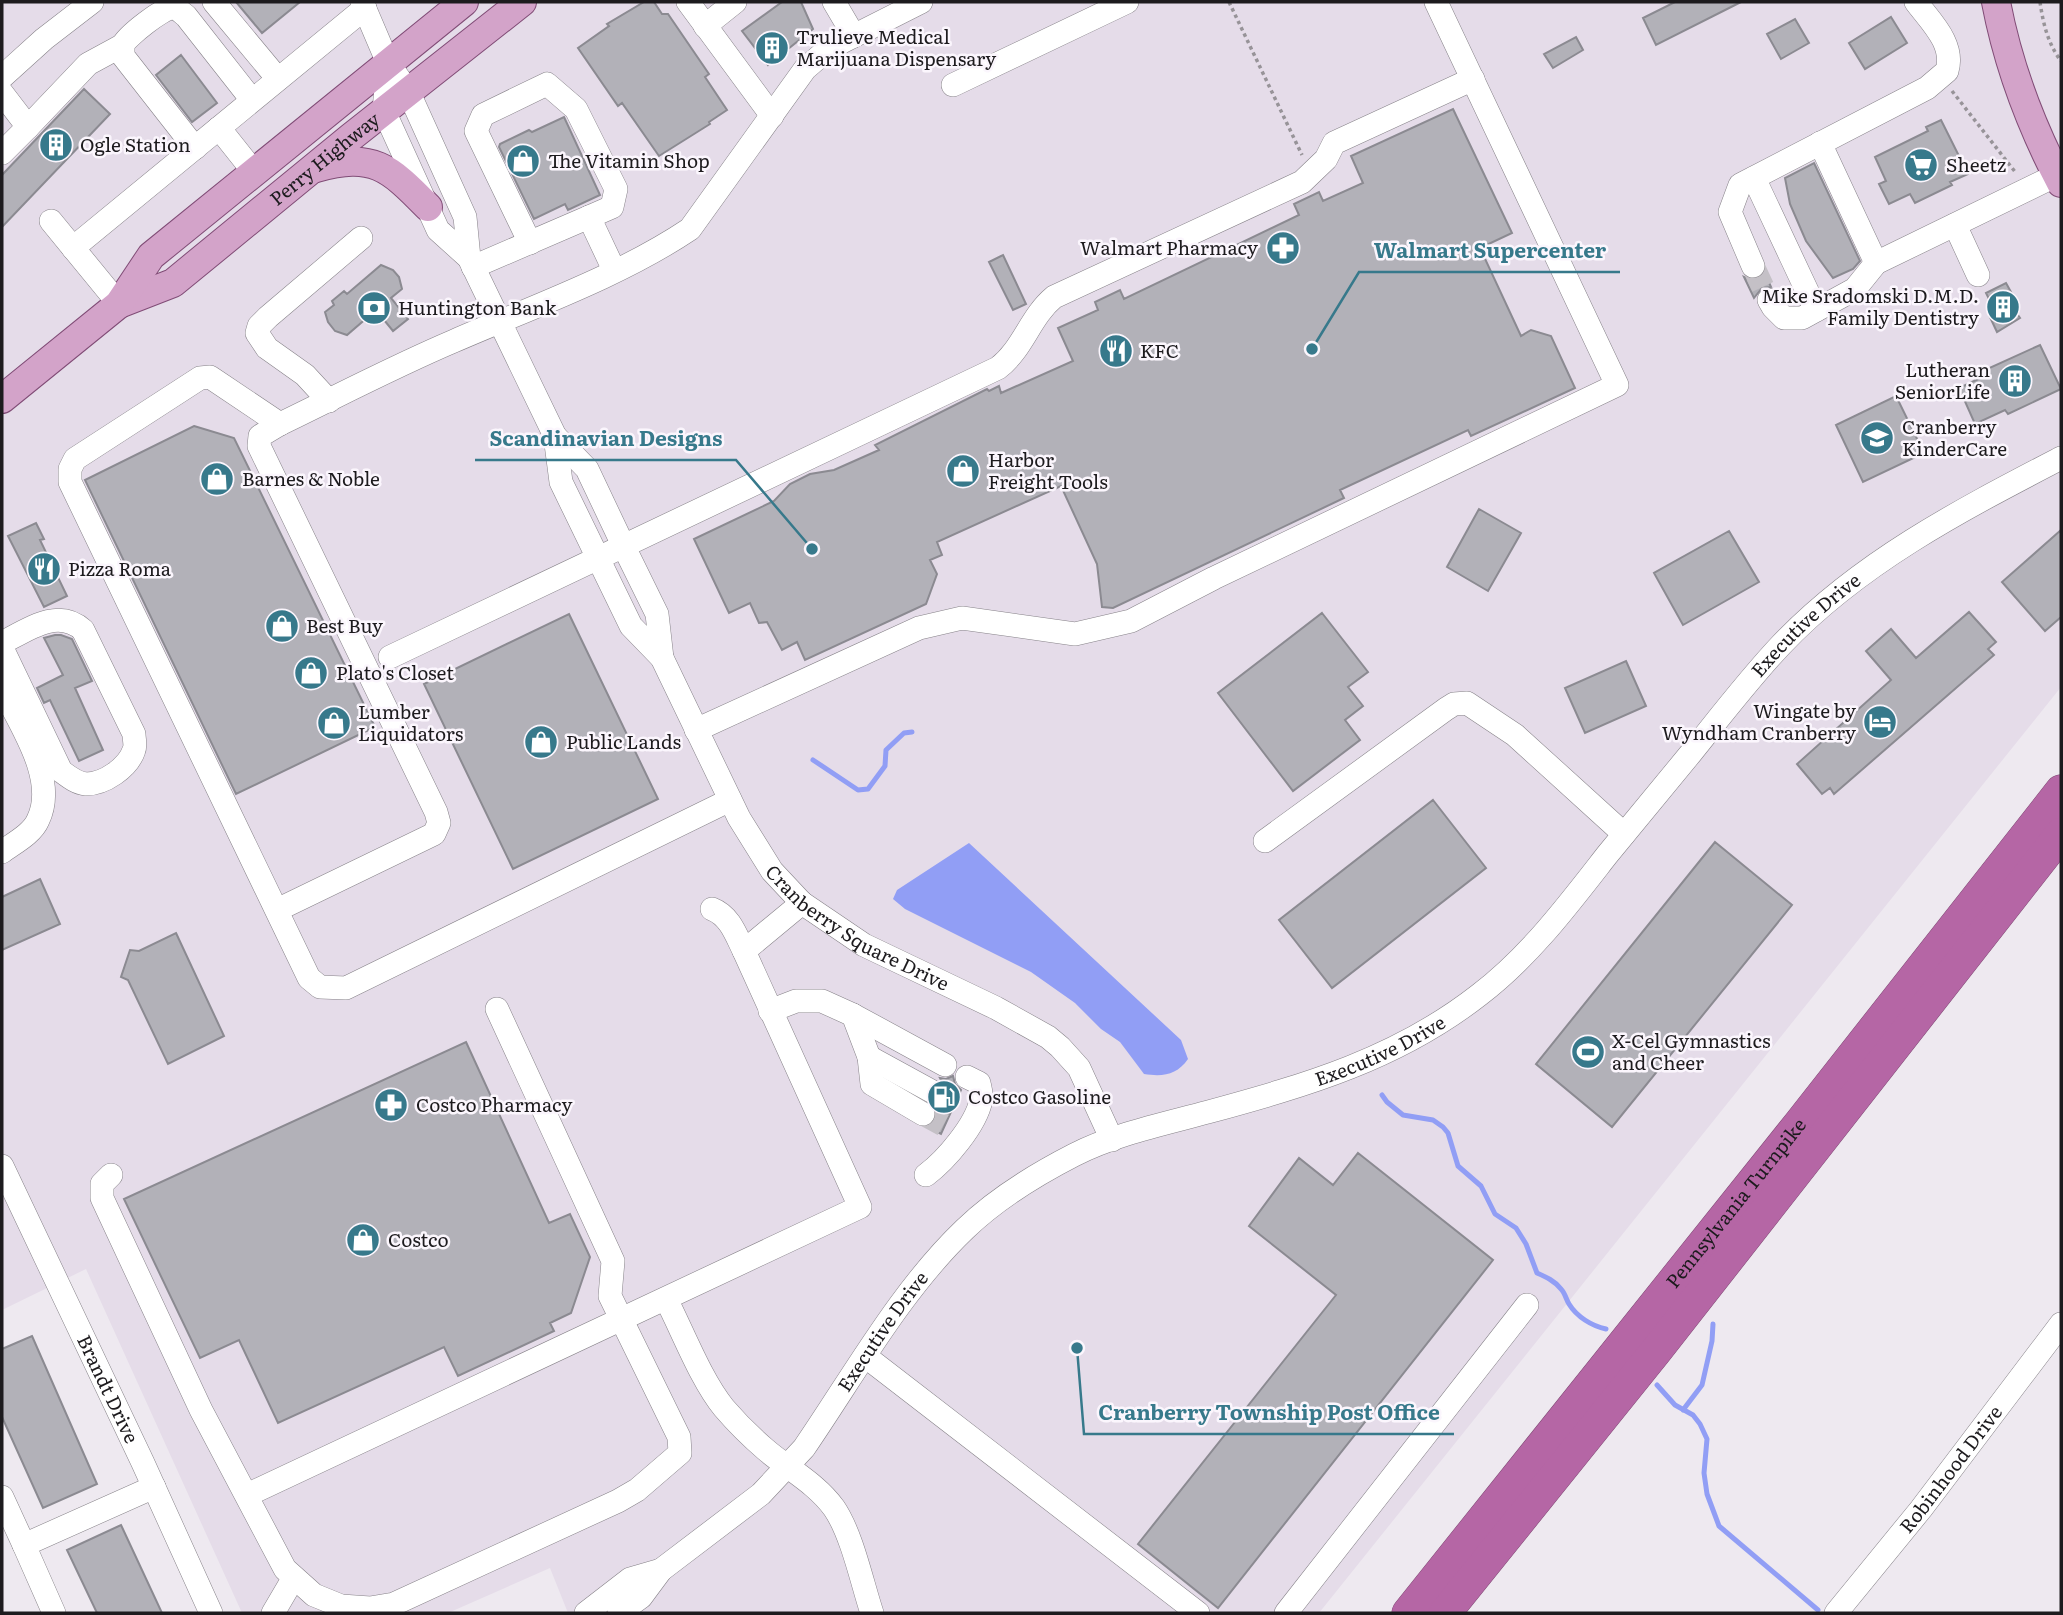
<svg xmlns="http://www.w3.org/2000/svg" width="2063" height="1615" font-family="Literata,serif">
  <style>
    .built { fill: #e5dce9 }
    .water { fill: #919ef5 }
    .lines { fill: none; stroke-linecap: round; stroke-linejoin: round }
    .stream { stroke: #919ef5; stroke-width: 5 }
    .building { fill: #b2b1b8; stroke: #8b8a91; stroke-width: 2 }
    .minor-tunnel { stroke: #c4c0c6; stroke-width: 23; stroke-dasharray: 23 11; stroke-linecap: butt }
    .minor-casing { stroke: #868288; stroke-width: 24 }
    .major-casing { stroke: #804c76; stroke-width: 30 }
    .highway-casing { stroke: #804c76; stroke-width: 33 }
    .path { stroke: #979398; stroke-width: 3.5; stroke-dasharray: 3.5 3.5; stroke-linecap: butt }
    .minor { stroke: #fff; stroke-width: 23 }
    .major { stroke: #d3a3c9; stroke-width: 28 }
    .highway { stroke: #b566a5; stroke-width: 32 }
    .labels { text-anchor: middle; stroke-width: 5; stroke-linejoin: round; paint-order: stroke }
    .poi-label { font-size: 19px; fill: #1d1b1e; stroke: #fbf6fd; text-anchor: start }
    .street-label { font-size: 19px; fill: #1d1b1e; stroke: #fbf6fd }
    .leader { fill: none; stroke: #37798b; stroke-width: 2.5 }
    .callout-dot { fill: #37798b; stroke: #fbf6fd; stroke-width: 2.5 }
    .callout-label { font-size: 21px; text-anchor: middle; font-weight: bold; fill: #37798b; stroke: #fbf6fd; stroke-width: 5; stroke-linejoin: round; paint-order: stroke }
  </style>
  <rect width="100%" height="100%" fill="#eee9f0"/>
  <path class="built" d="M2,2H2061V687L1319,1613H568L550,1568L448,1613H242L86,1269L2,1310Z"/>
  <path class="water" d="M969,843L1181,1040L1188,1059C1177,1075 1163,1077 1144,1074L1120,1042L1101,1029L1075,1003L1031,972L905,909L893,899L897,890Z"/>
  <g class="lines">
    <path class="stream" d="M813,760L858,790L868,789L885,766L886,750L904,733L912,732
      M1382,1095L1387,1102L1403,1115L1433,1120L1443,1127L1448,1133L1458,1166L1481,1186L1495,1214L1516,1228L1526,1244L1537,1273C1546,1277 1555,1281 1561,1289C1565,1293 1566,1299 1569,1304C1577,1317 1592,1326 1606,1329
      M1657,1385L1675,1405L1693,1415L1700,1424L1707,1439L1704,1473L1707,1494L1719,1526L1818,1610
      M1683,1410L1702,1385L1712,1341L1713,1324"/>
  </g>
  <path class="building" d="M236,2H300L262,33Z
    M644,2H654L662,14H668L709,74L705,77L727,110L709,122L710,124L659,156L622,103L618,106L578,48L609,26L607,24Z
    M782,2H801L813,29L768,65L742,31Z
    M1675,2H1741L1656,45L1643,18Z
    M1891,17L1907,43L1865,69L1849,43Z
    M1795,19L1809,43L1781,59L1767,34Z
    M1576,37L1583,50L1553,68L1544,54Z
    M181,55L217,103L192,122L156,75Z
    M84,89L110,114L2,227V175Z
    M1453,109L1512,233L1480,248L1521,336L1531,330L1551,336L1575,388L1471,436L1468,430L1340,490L1344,498L1113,608L1102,607L1097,564L1061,486L937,542L942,555L930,560L937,574L926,604L805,660L797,642L782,650L767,622L759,623L750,603L729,613L694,539L774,501L790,484L810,474L834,470L879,450L875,445L987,389L989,391L999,386L1001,393L1073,361L1058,328L1098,310L1095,302L1120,290L1124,299L1299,215L1294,204L1319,192L1323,201L1363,183L1351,156Z
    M564,117L600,195L568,210L565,204L534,219L499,147L500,144L529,130L532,132Z
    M1941,120L1968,174L1950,182L1952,185L1915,203L1910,194L1889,204L1879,184L1886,181L1875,157L1928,131L1926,127Z
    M1814,163L1860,261L1853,269L1833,278L1806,241L1790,204L1785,178Z
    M1003,255L1026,304L1013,310L989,262Z
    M381,265L393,270L399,277L402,289L391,298L408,319L393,331L376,310L347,335L335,331L328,322L325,312L334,305L332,301L344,291L347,294Z
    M1765,273L1771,287L1762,288L1754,298L1744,277L1751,280L1758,279Z
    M2006,283L2016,301L2010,304L2020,318L1997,332L1989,315L1995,311L1986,293Z
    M2040,345L2061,389L2008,414L2005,410L1975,424L1959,388L1987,375L1985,370Z
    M1896,396L1924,453L1863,482L1836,425Z
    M194,426L234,438L375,727L236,794L85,480Z
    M1479,509L1521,533L1488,591L1447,567Z
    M36,523L44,539L40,540L67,596L44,607L8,536Z
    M2061,530V617L2045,631L2002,582Z
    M1729,531L1759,582L1683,625L1654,573Z
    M1969,612L1996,642L1988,649L1994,655L1834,794L1830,788L1822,794L1797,764L1891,680L1866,651L1891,629L1916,658Z
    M1322,613L1368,672L1348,687L1363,706L1345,720L1360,740L1293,791L1218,693Z
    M569,614L658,799L513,869L424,684Z
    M55,635H61L72,639L92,681L75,688L103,750L79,761L50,700L44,703L37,688L63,675L44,638Z
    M1626,661L1646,706L1585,733L1565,688Z
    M1433,800L1486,868L1332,988L1279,920Z
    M1715,842L1792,905L1612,1127L1536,1064Z
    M40,879L60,924L2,950V897Z
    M176,933L224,1036L168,1064L128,980L121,977L130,950L139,951Z
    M466,1042L549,1223L570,1214L590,1257L571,1313L550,1323L554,1331L458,1376L444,1347L278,1423L239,1340L200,1358L124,1199Z
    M953,1076L955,1084L961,1090L941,1134L927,1127L935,1120L937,1113L934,1106L941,1104L946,1098L947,1091L940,1078L946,1079Z
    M1358,1153L1493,1260L1218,1608L1138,1544L1336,1295L1249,1226L1299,1158L1333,1185Z
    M32,1336L97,1484L43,1508L2,1417V1349Z
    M121,1525L162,1613H97L67,1550Z"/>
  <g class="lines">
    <path class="minor-tunnel" d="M1753,266L1769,300
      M933,1092L955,1103
      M923,1114L945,1126"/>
    <g class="minor-casing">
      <g id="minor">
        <path d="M214,2L278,79"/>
        <path d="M362,2L388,63L408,91L465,217L469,258"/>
        <path d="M688,2L772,116"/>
        <path d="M834,2L854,36"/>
        <path d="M705,26L735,2"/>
        <path id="s1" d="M388,63L384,111L438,230L469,258L555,436L561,482L631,626L662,658L739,818L772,871L802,903L864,945L996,1008L1048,1037L1060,1047L1079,1068L1112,1140"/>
        <path d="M2,77L44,39L92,2"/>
        <path d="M953,85L1127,2"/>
        <path d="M2,93L28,127L2,153"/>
        <path d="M28,127L88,64L123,45"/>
        <path d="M219,128L254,172"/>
        <path d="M1820,143L1876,263"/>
        <path d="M195,148L123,56C123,54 123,46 123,45C127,36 163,8 172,8C178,8 182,13 186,16L252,100"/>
        <path d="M1754,178L1816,310"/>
        <path d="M51,221L119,304"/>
        <path d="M1955,225L1978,275"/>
        <path d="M530,243L476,131L483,115L547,84L576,109L616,189L612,207L589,217"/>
        <path d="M73,248L365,8"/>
        <path d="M1753,266L1730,212L1740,185L1927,88L1947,71C1955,44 1931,22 1916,2"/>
        <path d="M473,267L589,217L614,270"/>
        <path d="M1769,300L1773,307L1784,318H1802L1855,289L1876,263L2061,173"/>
        <path d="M329,401L305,375L267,348L257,333L259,326L268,317L361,238"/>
        <path d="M280,424L210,377L200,378L75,459L70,469V482L309,978L320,987L346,988L730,800"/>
        <path d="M555,436L587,469L623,545L657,614L662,658"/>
        <path d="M2,643C27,630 58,607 83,630L134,734C134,739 136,746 134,750C128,768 104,784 86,784C76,783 69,777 61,771L2,648"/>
        <path d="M390,657L998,368C1023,349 1030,317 1054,297L1302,182L1326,159L1334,143L1473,79"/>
        <path d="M2,688C20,725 58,779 38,820C32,834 14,843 2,852"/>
        <path d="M696,730L919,628L962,618L1075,634L1131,621L1214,578L1617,385L1436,2"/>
        <path d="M1265,841L1446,709L1454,704L1467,703L1515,735L1624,834"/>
        <path d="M277,910L434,834L439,823L436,812L259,446L260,436L280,424C338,396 395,366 454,341C532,307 620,276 690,229L805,69L828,49L921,2"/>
        <path d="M744,951L802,903"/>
        <path d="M770,1011L796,1001H822L853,1015L945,1065"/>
        <path d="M853,1015L869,1057L872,1084L923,1114"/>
        <path d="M869,1057L933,1092"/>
        <path id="s2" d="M2,1166L143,1463L211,1613"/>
        <path d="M111,1175L102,1184V1198L201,1410L285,1569L314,1595L341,1606L370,1608L394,1604L618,1501L637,1490L680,1453L679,1437L610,1296L613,1261L497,1009"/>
        <path d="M926,1175C946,1160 976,1125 981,1100C982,1094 980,1088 979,1083L967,1077"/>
        <path d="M666,1299C683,1332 701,1380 724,1408C736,1422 751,1437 765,1449C788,1469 816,1483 834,1508C852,1534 862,1583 872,1613"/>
        <path d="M865,1356L1198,1613"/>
        <path d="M247,1495L860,1207L744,951C736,935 730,916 712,909"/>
        <path d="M2,1497L24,1545L154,1487"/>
        <path d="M24,1545L54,1613"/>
        <path d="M273,1613L293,1579"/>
        <path d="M586,1613L630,1579L661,1570"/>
        <path id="s3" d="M619,1613L641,1597L661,1570L761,1494L804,1448C854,1375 901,1290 965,1229C997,1198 1035,1175 1074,1155C1115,1134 1164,1124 1208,1112C1307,1085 1397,1059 1479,995C1530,956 1568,905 1607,855C1635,821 1663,787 1691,753C1720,717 1749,679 1781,645C1860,562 1961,510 2061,458"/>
        <path d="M1286,1613L1527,1305"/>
        <path id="s4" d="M1836,1613L1921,1509L2061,1324"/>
      </g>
    </g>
    <g class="major-casing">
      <g id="major">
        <path d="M1996,2C2008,65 2031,126 2061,183"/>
        <path d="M316,168C373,152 389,167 428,207"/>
        <path id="s5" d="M119,304L173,283L351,137L522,2"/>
        <path d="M2,399L119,304L151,256L464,2"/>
      </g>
    </g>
    <g class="highway-casing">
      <g id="highway">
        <path id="s6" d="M1408,1613L1800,1123L2061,791"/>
        <path d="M1445,1613L1656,1351L2061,834"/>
      </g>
    </g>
    <path class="path" d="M1229,2L1302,155
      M2040,2C2043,23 2048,44 2061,61
      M1952,91L2016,173"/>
    <use href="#minor" class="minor"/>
    <use href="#major" class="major"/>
    <use href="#highway" class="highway"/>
  </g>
  <defs>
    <g id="building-disc" transform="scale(1.75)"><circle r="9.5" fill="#37798b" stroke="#fbf6fd"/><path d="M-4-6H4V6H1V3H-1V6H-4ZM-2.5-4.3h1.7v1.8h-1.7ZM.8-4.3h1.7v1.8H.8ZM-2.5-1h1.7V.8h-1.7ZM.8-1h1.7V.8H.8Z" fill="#fff"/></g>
    <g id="shop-disc" transform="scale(1.75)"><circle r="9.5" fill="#37798b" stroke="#fbf6fd"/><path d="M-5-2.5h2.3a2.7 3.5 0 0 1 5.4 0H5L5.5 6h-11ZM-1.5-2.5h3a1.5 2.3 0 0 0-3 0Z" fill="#fff"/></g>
    <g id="supermarket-disc" transform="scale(1.75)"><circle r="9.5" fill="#37798b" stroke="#fbf6fd"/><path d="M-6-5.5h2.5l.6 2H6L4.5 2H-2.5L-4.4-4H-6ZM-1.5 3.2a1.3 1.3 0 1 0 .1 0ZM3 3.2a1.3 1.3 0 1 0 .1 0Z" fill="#fff"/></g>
    <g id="pharmacy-disc" transform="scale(1.75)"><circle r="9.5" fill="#37798b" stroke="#fbf6fd"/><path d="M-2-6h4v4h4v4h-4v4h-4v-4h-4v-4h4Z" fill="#fff"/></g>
    <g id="bank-disc" transform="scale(1.75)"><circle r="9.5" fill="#37798b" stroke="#fbf6fd"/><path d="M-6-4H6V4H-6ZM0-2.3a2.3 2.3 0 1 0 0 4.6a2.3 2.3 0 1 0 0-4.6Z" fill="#fff"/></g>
    <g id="restaurant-disc" transform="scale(1.75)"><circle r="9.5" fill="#37798b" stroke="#fbf6fd"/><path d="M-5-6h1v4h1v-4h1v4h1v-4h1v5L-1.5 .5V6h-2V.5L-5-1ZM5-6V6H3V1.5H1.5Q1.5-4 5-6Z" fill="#fff"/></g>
    <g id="school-disc" transform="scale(1.75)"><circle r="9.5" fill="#37798b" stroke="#fbf6fd"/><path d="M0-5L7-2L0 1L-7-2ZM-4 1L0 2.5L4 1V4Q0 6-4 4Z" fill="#fff"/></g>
    <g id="hotel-disc" transform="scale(1.75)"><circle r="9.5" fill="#37798b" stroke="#fbf6fd"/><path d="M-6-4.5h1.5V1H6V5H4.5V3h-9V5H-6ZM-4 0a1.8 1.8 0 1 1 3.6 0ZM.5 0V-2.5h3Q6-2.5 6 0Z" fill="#fff"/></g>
    <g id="stadium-disc" transform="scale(1.75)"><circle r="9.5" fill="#37798b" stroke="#fbf6fd"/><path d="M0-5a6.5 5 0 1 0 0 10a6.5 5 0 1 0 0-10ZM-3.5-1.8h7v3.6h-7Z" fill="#fff"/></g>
    <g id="fuel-disc" transform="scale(1.75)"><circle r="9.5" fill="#37798b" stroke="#fbf6fd"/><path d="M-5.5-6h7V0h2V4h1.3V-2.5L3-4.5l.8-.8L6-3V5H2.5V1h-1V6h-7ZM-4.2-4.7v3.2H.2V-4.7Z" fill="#fff"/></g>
  </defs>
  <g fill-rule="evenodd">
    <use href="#building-disc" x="772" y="48"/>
    <use href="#building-disc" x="56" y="145"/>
    <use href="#shop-disc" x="523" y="161"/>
    <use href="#supermarket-disc" x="1921" y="165"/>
    <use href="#pharmacy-disc" x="1283" y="248"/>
    <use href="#building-disc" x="2003" y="307"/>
    <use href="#bank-disc" x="374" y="308"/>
    <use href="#restaurant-disc" x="1116" y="351"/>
    <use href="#building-disc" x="2015" y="381"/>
    <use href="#school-disc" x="1877" y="438"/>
    <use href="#shop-disc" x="963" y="471"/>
    <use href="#shop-disc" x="217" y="479"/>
    <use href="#restaurant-disc" x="44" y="569"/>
    <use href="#shop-disc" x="282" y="626"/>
    <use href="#shop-disc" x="311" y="673"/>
    <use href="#hotel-disc" x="1880" y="722"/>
    <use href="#shop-disc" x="334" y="723"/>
    <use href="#shop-disc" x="541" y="742"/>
    <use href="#stadium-disc" x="1588" y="1052"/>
    <use href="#fuel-disc" x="944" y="1097"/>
    <use href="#pharmacy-disc" x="391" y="1105"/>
    <use href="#shop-disc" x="363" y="1240"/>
  </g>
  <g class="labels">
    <g class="poi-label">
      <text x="796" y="44">Trulieve Medical<tspan x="796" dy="22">Marijuana Dispensary</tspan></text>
      <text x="80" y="152">Ogle Station</text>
      <text x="548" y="168">The Vitamin Shop</text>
      <text x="1946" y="172">Sheetz</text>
      <text x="1258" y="255" text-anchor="end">Walmart Pharmacy</text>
      <text x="1979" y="303" text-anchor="end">Mike Sradomski D.M.D.<tspan x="1979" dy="22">Family Dentistry</tspan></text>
      <text x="398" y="315">Huntington Bank</text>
      <text x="1140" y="358">KFC</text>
      <text x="1990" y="377" text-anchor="end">Lutheran<tspan x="1990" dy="22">SeniorLife</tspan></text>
      <text x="1902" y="434">Cranberry<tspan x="1902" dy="22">KinderCare</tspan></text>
      <text x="988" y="467">Harbor<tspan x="988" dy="22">Freight Tools</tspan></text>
      <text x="242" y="486">Barnes &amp; Noble</text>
      <text x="68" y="576">Pizza Roma</text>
      <text x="306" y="633">Best Buy</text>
      <text x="336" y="680">Plato's Closet</text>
      <text x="1856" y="718" text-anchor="end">Wingate by<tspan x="1856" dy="22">Wyndham Cranberry</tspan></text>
      <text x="358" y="719">Lumber<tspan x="358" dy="22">Liquidators</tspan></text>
      <text x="566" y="749">Public Lands</text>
      <text x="1612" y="1048">X-Cel Gymnastics<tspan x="1612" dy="22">and Cheer</tspan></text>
      <text x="968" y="1104">Costco Gasoline</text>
      <text x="416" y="1112">Costco Pharmacy</text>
      <text x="388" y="1247">Costco</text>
    </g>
    <g class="street-label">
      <text dy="7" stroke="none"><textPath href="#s5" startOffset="254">Perry Highway</textPath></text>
      <text dy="7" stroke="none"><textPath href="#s3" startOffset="1587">Executive Drive</textPath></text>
      <text dy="7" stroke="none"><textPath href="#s1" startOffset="1013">Cranberry Square Drive</textPath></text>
      <text dy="7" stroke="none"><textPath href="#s3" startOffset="978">Executive Drive</textPath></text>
      <text dy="7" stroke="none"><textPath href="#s6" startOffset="525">Pennsylvania Turnpike</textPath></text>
      <text dy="7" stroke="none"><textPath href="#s3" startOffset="390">Executive Drive</textPath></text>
      <text dy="7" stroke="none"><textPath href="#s2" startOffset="247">Brandt Drive</textPath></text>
      <text dy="7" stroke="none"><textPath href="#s4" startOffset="184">Robinhood Drive</textPath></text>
    </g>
  </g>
  <path class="leader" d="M1312 349L1359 272H1620M812 549L736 460H475M1077 1348L1084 1434H1454"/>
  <g class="callout-dot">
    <circle cx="1312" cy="349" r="7"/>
    <circle cx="812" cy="549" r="7"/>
    <circle cx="1077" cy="1348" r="7"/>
  </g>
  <g class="callout-label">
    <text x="1490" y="258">Walmart Supercenter</text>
    <text x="606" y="446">Scandinavian Designs</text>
    <text x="1269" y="1420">Cranberry Township Post Office</text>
  </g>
  <rect width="2063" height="1615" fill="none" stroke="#1d1b1e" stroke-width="7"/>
</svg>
